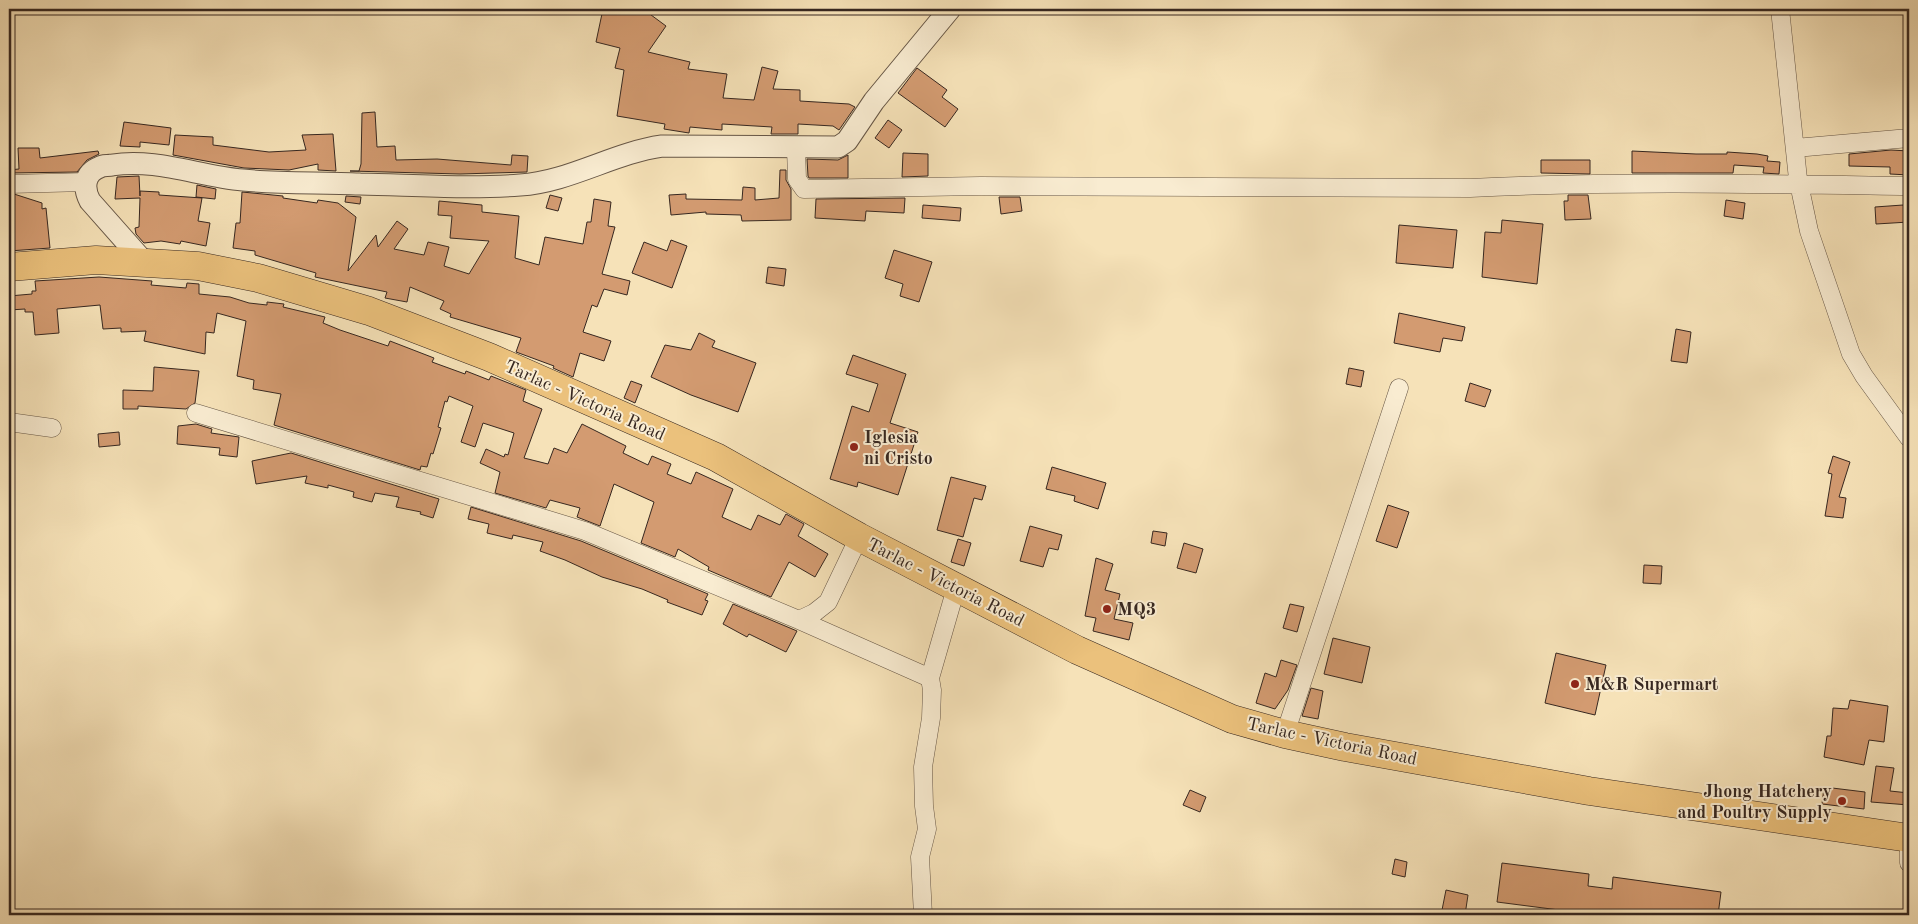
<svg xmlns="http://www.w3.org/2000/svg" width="1918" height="924" font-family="'Old Standard TT',serif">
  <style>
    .building { fill: #d39b71; stroke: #362720 }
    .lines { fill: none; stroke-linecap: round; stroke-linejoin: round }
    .minor-casing { stroke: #665646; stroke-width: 19 }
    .tertiary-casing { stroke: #665646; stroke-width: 23 }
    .primary-casing { stroke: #362720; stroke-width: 29 }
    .minor { stroke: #f9ecd1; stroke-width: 18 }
    .tertiary { stroke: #f9ecd1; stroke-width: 21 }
    .primary { stroke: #ebc17c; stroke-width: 28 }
    .poi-dot { fill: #8f2418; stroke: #f9ecd1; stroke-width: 2 }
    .labels { text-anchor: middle; stroke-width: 4; stroke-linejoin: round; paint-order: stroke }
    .street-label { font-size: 18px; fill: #362720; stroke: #f9ecd1 }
    .poi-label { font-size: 18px; font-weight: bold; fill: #362720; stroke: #f9ecd1; text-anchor: start }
  </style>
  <rect width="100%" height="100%" fill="#f6e2b8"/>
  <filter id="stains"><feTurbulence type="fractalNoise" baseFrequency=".004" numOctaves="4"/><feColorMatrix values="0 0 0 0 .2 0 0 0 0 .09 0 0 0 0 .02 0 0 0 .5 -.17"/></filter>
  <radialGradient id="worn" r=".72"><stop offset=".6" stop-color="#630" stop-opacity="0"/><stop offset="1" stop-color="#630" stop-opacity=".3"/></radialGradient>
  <path class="building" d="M603,9H643L666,26L648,52L690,62L688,69L727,74L723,98L754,100L762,67L778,71L773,89L800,90V101L849,104L855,107L839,130L833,126L798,124V134H771L772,127L722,124V130L690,127L689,133L664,129L665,124L617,116L624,70L615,68L620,48L596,42Z
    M917,68L947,90L942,97L958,109L945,127L898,93Z
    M375,112L377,147L395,146L396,160L437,159L511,165L512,155L528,156L527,172L460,174L350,171H359L361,164L362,113Z
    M888,120L902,130L889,148L875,138Z
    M124,122L171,128L169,145L140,142V147L120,146Z
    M333,134L336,171L318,170V164L289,170L244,168L173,155L175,135L213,137V145L269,152L306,150L302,135Z
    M18,148H39L40,158L98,151L99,154L87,160L77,172L9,173V170L19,169Z
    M1891,150L1909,151V175L1890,174V167L1849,166V154Z
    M1632,151L1696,154H1727V152L1757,154L1768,156L1767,161L1780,162L1779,174L1763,173L1764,167L1734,165L1733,173H1632Z
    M903,153L928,154V176L902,177Z
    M848,155V178H809L808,176L807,159L838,160Z
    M1541,160H1590V174L1541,173Z
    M780,170H786V180L791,189V220L742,221L741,215L706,214V212L671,215L669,195L686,194V199L742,200L743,187L755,188V200L779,198Z
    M139,176L140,196V191L159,192V195L202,198L198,221L210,223L206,246L181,241L180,244L161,241L144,243L136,234L135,228L139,227L140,198L115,199L117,177Z
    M197,185L216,189L215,199L196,197Z
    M242,192L283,196V198L317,203L318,200L338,203L356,217L348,271L376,235L378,247L397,221L408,229L394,249L424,255L428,242L449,247L444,266L469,274L489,241L450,238L452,216L438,215L439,201L482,205V212L519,216L515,258L539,265L545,237L583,244L587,222H591L594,199L611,202L608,226L615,227L602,274L630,281L627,295L604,289L597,307L592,305L583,332L611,341L604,361L580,353L573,377L553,368L554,366L516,352L521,338L450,317L451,314L440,309L444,301L410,287L407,302L385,298L387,292L315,277L316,273L255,255V251L233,248L236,223H240Z
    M14,194L42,203V209L46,208L50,248L9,251V195Z
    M550,195L562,198L558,211L546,208Z
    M1568,195H1588L1591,219L1565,220L1564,201H1568Z
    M346,196L361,197L360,204L345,202Z
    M999,197H1020L1022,211L1001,214Z
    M905,198L904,213L866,211L865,221L815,218L816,199Z
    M1726,200L1745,203L1743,219L1724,216Z
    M923,205L961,208L960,221L922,218Z
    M1903,205L1904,208L1909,207V222L1876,224L1875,207Z
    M1502,220L1543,224L1537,284L1482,277L1485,232L1501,233Z
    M1399,225L1457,230L1453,268L1396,263Z
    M671,240L687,246L672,288L632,273L644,242L667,251Z
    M894,250L932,262L919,302L900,296L903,284L885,278Z
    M768,267L786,269L784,286L766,283Z
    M99,277L152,281L151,285L186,288L187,283L199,284V294L230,297L249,303L267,305V302L284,304L283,307L325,317L323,323L340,330L388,346L390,341L434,358L432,362L465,374L466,371L489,380L491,376L526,390L523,401L542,409L524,458L548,464L554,448L567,453L582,424L626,446L623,453L648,465L652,456L671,464L667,474L691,484L696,472L733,489L722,517L751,530L758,515L780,525L786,514L804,524L798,536L828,554L815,577L789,562L771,597L708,570L709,567L678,549L675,557L641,543L654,502L614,484L600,526L577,517L580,508L550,500L546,508L495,493L500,472L480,463L486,449L504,457L505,454L508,455L514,433L483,423L475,447L461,442L473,406L449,396L447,402L445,401L438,427L441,428L433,454L431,453L427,467L421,466L420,470L274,425L281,394L253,389L254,380L237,376L246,321L217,313L214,333L206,332L205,354L144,341L146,331L121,332V328L103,329L100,305L57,309L59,333L35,335L33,312H25V309L9,310V296L32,294V291H36L35,281Z
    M1399,313L1465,327L1462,341L1443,338L1440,352L1394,343Z
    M1676,329L1691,332L1687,363L1671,361Z
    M699,333L715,341L712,347L756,363L738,412L691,395L651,377L665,345L691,350Z
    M853,355L906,374L890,423L918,432L898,495L858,482L857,487L830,479L852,406L869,412L878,384L846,374Z
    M154,367L199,371L195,403L186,409L138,406V409H123V390L153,391Z
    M1349,368L1364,371L1361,387L1346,384Z
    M631,381L642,385L635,403L624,398Z
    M1470,383L1491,390L1485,407L1465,401Z
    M196,424L212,429L211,433L239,437L237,457L219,455L220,448L177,444L178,426Z
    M119,432L120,445L99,447L98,434Z
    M291,453L439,499L433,518L420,514L421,512L396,507L399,497L375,493L372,502L353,497L354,492L328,485V488L305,483L307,476L256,484L252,461Z
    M1833,456L1850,462L1839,497L1846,498L1843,518L1825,516L1832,474L1828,473Z
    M1052,467L1106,483L1098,509L1074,501L1075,496L1046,489Z
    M951,477L986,486L982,500L974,498L963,537L937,530Z
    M1388,505L1409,512L1397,548L1376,541Z
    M471,507L581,541L708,594L705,600L708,601L702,615L667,602L668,600L642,589L602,577L565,560L540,551L543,542L513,535L512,539L487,533L489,524L468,519Z
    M1030,526L1062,535L1058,550L1049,548L1043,567L1020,561Z
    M1153,531L1167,533L1165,546L1151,543Z
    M958,539L971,543L964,566L951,562Z
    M1184,543L1203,549L1196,573L1177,568Z
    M1096,558L1113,564L1105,590L1120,594L1114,619L1133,623L1129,640L1093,631L1096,618L1085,616Z
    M1644,565L1662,566L1661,584L1643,583Z
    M733,604L797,631L786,652L749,634L747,637L723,624Z
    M1290,604L1304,607L1297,632L1283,628Z
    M1333,638L1370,647L1362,683L1324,674Z
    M1556,653L1606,665L1595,715L1545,703Z
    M1281,660L1297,665L1288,690L1275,709L1256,703L1265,673L1276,677Z
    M1311,688L1323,691L1318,719L1302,716Z
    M1850,700L1888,706L1884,742L1869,740L1864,765L1824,757L1827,736H1831L1833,708L1848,709Z
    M1876,766L1894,768L1890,791L1909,793V805L1871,802Z
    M1824,787L1865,792L1864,809L1822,804Z
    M1190,790L1206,797L1200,812L1183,805Z
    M1395,859L1407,862L1405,877L1392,874Z
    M1502,863L1589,874L1588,886L1612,889L1613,877L1721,892L1718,915H1598L1497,902Z
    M1446,890L1468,895L1465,915H1441Z"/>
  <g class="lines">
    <g class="minor-casing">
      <path id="minor" d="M1780,9L1798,179L1809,231L1851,354L1864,376L1909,438
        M796,147L797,179L804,189L981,186L1470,188C1616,181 1763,184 1909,186
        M1795,148L1909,138
        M9,184L86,182
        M196,413L585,531L799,620L930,678L956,588
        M9,422L52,428
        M799,620L814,613L828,602L859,537
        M1285,734L1399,388
        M1909,838V863
        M923,915L920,857L927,829L924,806L923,767L931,718L932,690L930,678"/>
    </g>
    <g class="tertiary-casing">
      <path id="tertiary" d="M144,262L90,201C83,188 84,173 100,167C103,165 108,166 112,165C156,158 198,176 243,180C281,184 321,182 360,184C413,185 467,189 520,185C569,182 613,153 662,146L838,147L847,141L874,101L950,9"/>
    </g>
    <g class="primary-casing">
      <path id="primary" d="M9,267L96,260L198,266L258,278L369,311L489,357L716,457L859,537L1077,650L1232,719L1285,734L1345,747L1589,791L1909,838"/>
    </g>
    <use href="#minor" class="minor"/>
    <use href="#tertiary" class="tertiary"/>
    <use href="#primary" class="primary"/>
  </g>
  <g class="poi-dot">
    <circle cx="854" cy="447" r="5"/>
    <circle cx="1107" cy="609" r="5"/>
    <circle cx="1575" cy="684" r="5"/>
    <circle cx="1842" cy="801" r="5"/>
  </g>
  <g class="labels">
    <g class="street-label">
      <text transform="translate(585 400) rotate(24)" y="6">Tarlac - Victoria Road</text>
      <text transform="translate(946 582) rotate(27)" y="6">Tarlac - Victoria Road</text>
      <text transform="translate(1332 741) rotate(12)" y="6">Tarlac - Victoria Road</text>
    </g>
    <g class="poi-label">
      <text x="864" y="443">Iglesia<tspan x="864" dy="21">ni Cristo</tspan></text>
      <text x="1117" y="615">MQ3</text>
      <text x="1585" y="690">M&amp;R Supermart</text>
      <text x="1832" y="797" text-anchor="end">Jhong Hatchery<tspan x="1832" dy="21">and Poultry Supply</tspan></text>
    </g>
  </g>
  <rect width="1918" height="924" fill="none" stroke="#f6e2b8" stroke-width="30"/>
  <rect x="10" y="10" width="1898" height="904" fill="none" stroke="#362720" stroke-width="2.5"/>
  <rect x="15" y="15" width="1888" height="894" fill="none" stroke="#362720"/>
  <rect width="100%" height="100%" filter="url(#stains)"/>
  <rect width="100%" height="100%" fill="url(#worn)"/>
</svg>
